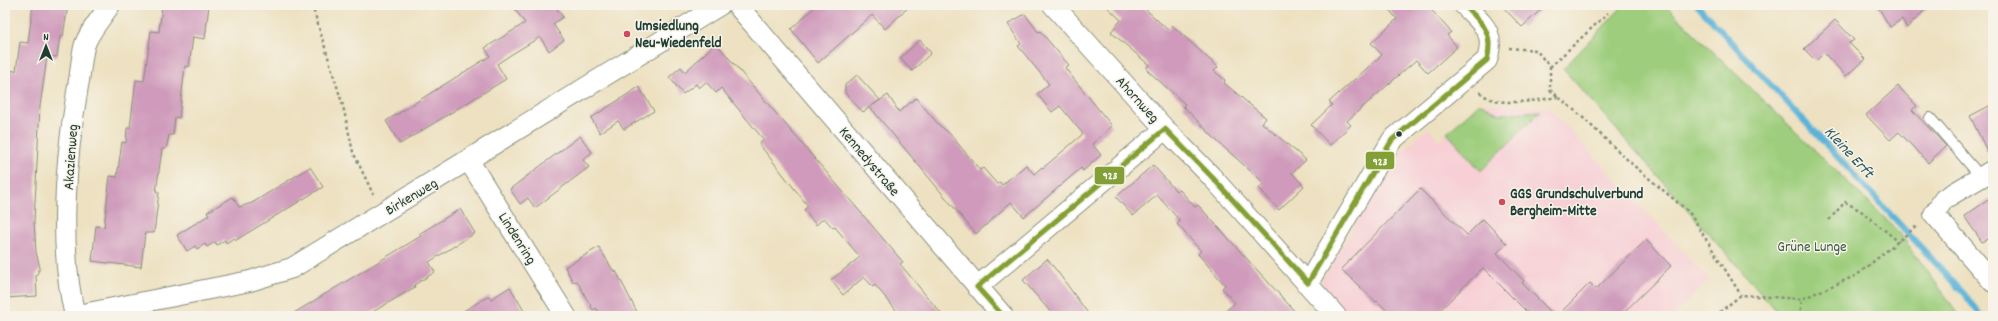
<svg xmlns="http://www.w3.org/2000/svg" width="1998" height="321" font-family="Dekko,sans-serif">
  <style>
    .built { fill: #f7cfd5 }
    .green { fill: #9ece7d; stroke: #5e8658 }
    .lines { fill: none; stroke-linecap: round; stroke-linejoin: round }
    .stream { stroke: #5bb3d8; stroke-width: 6 }
    .building { fill: #cf9abb }
    .lane-casing { stroke: #868f7a; stroke-width: 12 }
    .street-casing { stroke: #868f7a; stroke-width: 22 }
    .path { stroke: #868f7a; stroke-width: 2.5; stroke-dasharray: 3 3; stroke-linecap: butt }
    .lane { stroke: #fff; stroke-width: 10 }
    .street { stroke: #fff; stroke-width: 20 }
    .bus-1-casing { stroke: #f7f3e8; stroke-width: 8 }
    .bus-1 { stroke: #83a036; stroke-width: 5 }
    .poi-dot { fill: #d1495b; stroke: #f7f3e8; stroke-width: 1.5 }
    .bus-dot { fill: #1f3d34; stroke: #f7f3e8; stroke-width: 1.5 }
    .labels { text-anchor: middle; stroke-width: 3; stroke-linejoin: round; paint-order: stroke }
    .poi-label { font-size: 15px; font-weight: bold; fill: #1f3d34; stroke: #f7f3e8; text-anchor: start }
    .street-label { font-size: 15px; fill: #1f3d34; stroke: #f7f3e8 }
    .park-label { font-size: 15px; fill: #385a43; stroke: #f7f3e8 }
    .water-label { font-size: 16px; font-style: italic; fill: #2e5a5d; stroke: #f7f3e8 }
    .line-badge { stroke: #f7f3e8; stroke-width: 1.5 }
    .badge-label { font-size: 11px; text-anchor: middle; font-weight: bold; fill: #fff }
  </style>
  <rect width="100%" height="100%" fill="#f7f3e8"/>
  <filter id="ink" filterUnits="userSpaceOnUse"><feTurbulence type="fractalNoise" baseFrequency=".025" numOctaves="2"/><feDisplacementMap in="SourceGraphic" scale="8" xChannelSelector="R" yChannelSelector="G"/><feConvolveMatrix kernelMatrix="1 2 1 2 8 2 1 2 1" color-interpolation-filters="sRGB"/></filter>
  <filter id="wash" filterUnits="userSpaceOnUse"><feTurbulence type="fractalNoise" baseFrequency=".012" numOctaves="4" result="noise"/><feDisplacementMap in="SourceGraphic" scale="16" xChannelSelector="R" yChannelSelector="G"/><feGaussianBlur stdDeviation="0.9" result="paint"/><feColorMatrix in="noise" values="0 0 0 0 0 0 0 0 0 0 0 0 0 0 0 0 0 1.4 0 .05"/><feComposite in="paint" operator="in"/></filter>
  <g filter="url(#wash)">
    <rect width="100%" height="100%" fill="#ede1c1"/>
    <path class="built" d="M1480,103L1549,108L1709,279L1674,316H1347L1320,283L1397,156L1428,128L1439,140Z"/>
    <path class="green" d="M1624,5H1665L1898,231L1960,316H1772L1777,311L1563,69Z
      M1480,103L1500,114L1541,111L1481,171L1447,133Z"/>
    <g class="lines">
      <path class="stream" d="M1697,5L1966,296L1981,316"/>
    </g>
    <g id="blocks">
      <path class="building" d="M33,5H68L63,36H60L57,57L48,56L47,57L40,106L34,222L36,252L40,268L36,276L37,296L5,298V70L16,71L20,42L28,43Z
        M162,5H209L205,39L193,37L189,67L185,66L179,118L175,117L173,135H169L166,149H162L156,192H159L154,233H145L141,267L92,261L96,226L104,227L110,176L117,177L122,142L126,143L127,128H130L136,80L144,81L151,31L159,32Z
        M512,5H554L563,17L553,24L564,40L549,51L540,37L512,54L497,64L506,79L400,144L386,121L490,56L485,48L525,23Z
        M817,5H911L885,29L872,15L818,63L791,29Z
        M1105,5H1141L1168,30L1172,25L1210,60L1218,67L1214,71L1225,80L1224,83L1266,118L1262,123L1306,160L1292,173L1304,186L1279,210L1259,188L1264,183L1218,142L1183,106L1185,104L1146,69L1149,65L1111,32L1121,20Z
        M1385,5H1427L1451,32L1447,35L1457,47L1428,73L1416,60L1347,121L1351,125L1330,145L1311,125L1332,105L1329,102L1382,55L1371,43L1397,19Z
        M1501,5H1546L1522,27Z
        M1877,5H1930L1907,28L1902,19L1890,27Z
        M1025,14L1038,32L1040,31L1069,65L1065,68L1112,126L1092,144L1101,155L1083,171L1081,168L1024,217L1011,202L976,234L870,107L888,95L899,112L916,98L939,125L949,133L980,170L983,168L997,184L1000,182L1002,185L1026,165L1034,174L1042,167L1043,168L1083,134L1060,106L1052,112L1037,94L1049,84L1018,46L1021,44L1008,24Z
        M1835,20L1854,40L1849,43L1865,59L1846,76L1824,53L1816,61L1804,49Z
        M920,40L931,53L912,71L900,58Z
        M716,43L903,262L900,264L943,316H901L875,285L873,287L864,277L843,295L831,280L860,257L835,227L833,228L824,218L816,225L804,210L808,206L759,144L764,140L721,88L716,93L706,82L699,88L696,84L683,94L669,77L681,67L685,72Z
        M857,75L880,100L863,112L845,93V85Z
        M1898,86L1917,106L1912,110L1946,146L1928,163L1899,132L1890,140L1866,115Z
        M639,87L654,111L624,129L618,121L600,133L591,118Z
        M1993,104V159H1991L1970,116Z
        M580,136L592,152L583,160L589,167L535,208L528,198L520,204L510,189Z
        M1153,165L1176,191L1179,189L1195,207L1198,205L1299,316H1220L1235,303L1222,288L1225,285L1198,254L1201,251L1177,224L1180,221L1157,195L1133,216L1116,197Z
        M310,167L323,187L236,240L234,238L226,243L225,240L217,245L215,242L207,247L205,244L197,249L195,246L187,251L177,235L209,215L207,212L233,197L239,207L252,203Z
        M1420,189L1467,235L1483,219L1507,244L1497,253L1524,281L1522,283L1555,316H1531L1483,268L1434,316H1393L1377,301L1376,302L1341,269Z
        M1993,197V236L1982,242L1964,216Z
        M460,209L475,233L429,262L435,272L414,285L415,287L366,316H289L421,236L419,234Z
        M1646,240L1671,266L1620,316H1557L1590,283L1596,289Z
        M599,247L614,272L616,271L639,316H601L596,308L593,310L577,281L573,282L565,267Z
        M1047,259L1057,271L1090,316H1054L1023,280Z
        M510,287L527,316H455L489,296L491,299Z"/>
    </g>
  </g>
  <g filter="url(#ink)">
    <use href="#blocks" fill-opacity="0" stroke="#868f7a" stroke-width="1"/>
    <g class="lines">
      <g class="lane-casing">
        <path id="lane" d="M1930,118L1981,177"/>
      </g>
      <g class="street-casing">
        <path id="street" d="M737,5L1003,316
          M1053,5L1165,129L1211,176L1336,316
          M469,161L566,316
          M1993,170L1944,199L1934,214L1993,282
          M1308,283L1392,140L1487,60C1496,31 1483,25 1464,5
          M977,287L1165,129
          M73,316L250,281L292,268L720,5
          M75,316C58,246 66,156 78,86C81,72 81,56 85,44C90,30 102,17 110,5"/>
      </g>
      <path class="path" d="M312,5L343,106L353,152L373,194
        M1509,48L1536,50L1550,67V90L1580,115L1633,165L1689,212L1741,295
        M1550,67L1608,13
        M1480,92C1495,109 1538,100 1558,97
        M1829,220L1845,202L1861,211L1899,242
        M1715,316L1741,295L1802,299L1857,275L1918,225
        M1800,316L1802,299"/>
      <use href="#lane" class="lane"/>
      <use href="#street" class="street"/>
      <g class="bus-1-casing">
        <path id="bus-1" d="M1003,316L977,287L1165,129L1211,176L1308,283L1392,140L1487,60C1494,32 1483,24 1464,5"/>
      </g>
      <use href="#bus-1" class="bus-1"/>
    </g>
  </g>
  <g class="poi-dot">
    <circle cx="627" cy="34" r="4"/>
    <circle cx="1502" cy="202" r="4"/>
  </g>
  <circle class="bus-dot" cx="1399" cy="134" r="3.5"/>
  <g class="labels">
    <g class="poi-label">
      <text x="635" y="30">Umsiedlung<tspan x="635" dy="17">Neu-Wiedenfeld</tspan></text>
      <text x="1510" y="198">GGS Grundschulverbund<tspan x="1510" dy="17">Bergheim-Mitte</tspan></text>
    </g>
    <g class="street-label">
      <text transform="translate(1138 99) rotate(48)" y="5">Ahornweg</text>
      <text transform="translate(70 157) rotate(-86)" y="5">Akazienweg</text>
      <text transform="translate(870 161) rotate(50)" y="5">Kennedystraße</text>
      <text transform="translate(411 196) rotate(-31)" y="5">Birkenweg</text>
      <text transform="translate(518 238) rotate(58)" y="5">Lindenring</text>
    </g>
    <g class="park-label">
      <text x="1812" y="251">Grüne Lunge</text>
    </g>
    <g class="water-label">
      <text transform="translate(1850 151) rotate(47)" y="6">Kleine Erft</text>
    </g>
  </g>
  <g class="line-badge">
    <rect x="1365" y="151" width="30" height="19" rx="4" fill="#83a036"/>
    <rect x="1094" y="166" width="31" height="19" rx="4" fill="#83a036"/>
  </g>
  <g class="badge-label">
    <text x="1380" y="165">923</text>
    <text x="1110" y="179">923</text>
  </g>
  <rect width="1998" height="321" fill="none" stroke="#f7f3e8" stroke-width="20"/>
  <g transform="translate(46 46)" stroke="#f7f3e8" stroke-width="3" paint-order="stroke">
  <path d="M0-3L7 15L0 10L-7 15Z" fill="#1f3d34"/>
  <text y="-6" font-size="11" font-weight="bold" text-anchor="middle" fill="#1f3d34">N</text>
  </g>
</svg>
